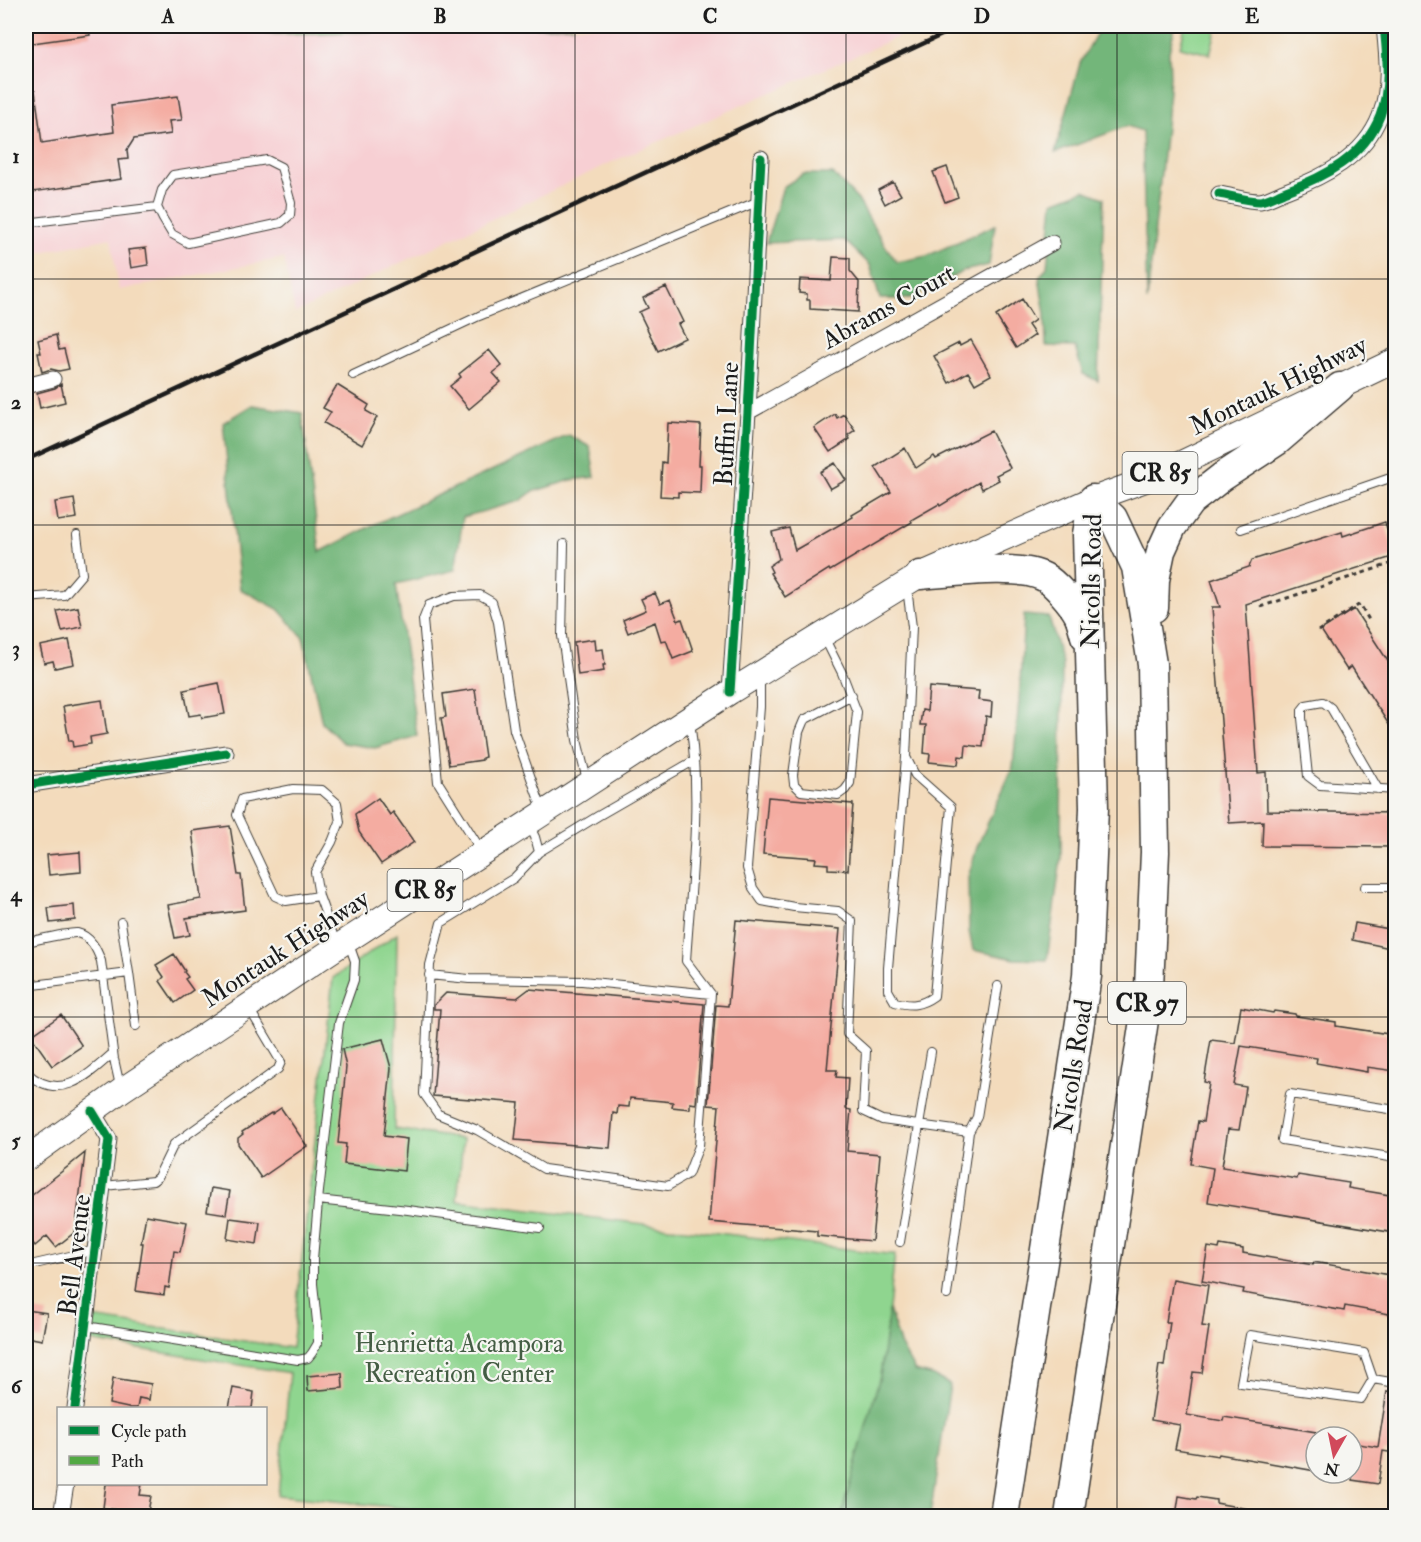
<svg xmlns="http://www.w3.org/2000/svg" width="1421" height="1542" font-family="'IM FELL Double Pica',serif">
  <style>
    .built { fill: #f7cfd3 }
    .green { fill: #8fd58f; stroke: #567856; stroke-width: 1.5 }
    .forest { fill: #73b67a; stroke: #48694b; stroke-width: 1.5 }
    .building { fill: #f4aca1 }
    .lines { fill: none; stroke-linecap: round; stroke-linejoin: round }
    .lane-casing { stroke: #3c3934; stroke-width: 10 }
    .street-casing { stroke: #3c3934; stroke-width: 17 }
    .primary-casing { stroke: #3c3934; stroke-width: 26 }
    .highway-casing { stroke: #3c3934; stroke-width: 31 }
    .path { stroke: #3c3934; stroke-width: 3; stroke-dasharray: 4.5 4.5; stroke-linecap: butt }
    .lane { stroke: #fff; stroke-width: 8 }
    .street { stroke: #fff; stroke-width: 15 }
    .primary { stroke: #fff; stroke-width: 24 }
    .highway { stroke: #fff; stroke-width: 28 }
    .rail { stroke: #1c1c1c; stroke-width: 4.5 }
    .quiet { stroke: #52a943; stroke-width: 8; stroke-dasharray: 15 8; stroke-linecap: butt }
    .cycleway-casing { stroke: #f6f6f2; stroke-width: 13 }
    .cycleway { stroke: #00873e; stroke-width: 9 }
    .grid { fill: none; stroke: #1c1c1c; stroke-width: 1.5; stroke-opacity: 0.55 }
    .labels { text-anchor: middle; stroke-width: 4.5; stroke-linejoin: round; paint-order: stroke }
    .shield { fill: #f6f6f2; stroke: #5d5d5c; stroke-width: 1.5 }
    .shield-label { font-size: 24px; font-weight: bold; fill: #1c1c1c }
    .street-label { font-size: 26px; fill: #1c1c1c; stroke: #f6f6f2 }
    .park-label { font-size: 26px; fill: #445d44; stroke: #f6f6f2 }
    .neatline { fill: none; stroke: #1c1c1c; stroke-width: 2 }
    .grid-label { font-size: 20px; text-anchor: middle; font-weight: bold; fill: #1c1c1c }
  </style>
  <rect width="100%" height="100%" fill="#f6f6f2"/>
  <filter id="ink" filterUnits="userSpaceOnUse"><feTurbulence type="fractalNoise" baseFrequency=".0167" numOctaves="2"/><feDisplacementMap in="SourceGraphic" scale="12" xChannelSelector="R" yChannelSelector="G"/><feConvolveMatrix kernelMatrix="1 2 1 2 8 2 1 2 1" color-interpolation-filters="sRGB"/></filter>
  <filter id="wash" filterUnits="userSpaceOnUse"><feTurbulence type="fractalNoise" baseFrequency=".008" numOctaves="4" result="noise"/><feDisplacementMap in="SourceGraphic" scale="24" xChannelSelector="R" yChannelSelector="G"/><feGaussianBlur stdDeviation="1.35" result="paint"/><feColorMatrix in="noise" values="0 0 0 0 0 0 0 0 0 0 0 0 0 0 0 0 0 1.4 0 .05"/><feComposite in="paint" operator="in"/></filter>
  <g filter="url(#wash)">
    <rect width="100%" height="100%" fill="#f3dbbc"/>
    <path class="built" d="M26,26H251L252,31L277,34L574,26H923L614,161L295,313L284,258L119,290L111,238L26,255Z"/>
    <path class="green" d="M251,26H574L277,34L252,31Z
      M1185,26H1217L1210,54L1180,47Z
      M397,934L394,1129L463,1139L457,1201L888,1254H895L866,1516H478L278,1495L290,1373L90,1341L93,1318L292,1348L333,978Z"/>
    <path class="forest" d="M1101,26H1175L1169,52L1170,77L1166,127L1147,301L1142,131L1127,126L1055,153L1080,63Z
      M803,174H833L858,200L884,244L897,262L927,256L995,225L989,265L964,271L908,299H880L870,265L844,240L766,243L783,187Z
      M1084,190L1104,198L1098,381L1083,374L1075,347L1046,346L1045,314L1039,278L1047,267L1053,202Z
      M252,405L302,413L320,552L371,526L569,435L590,447L595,477L571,480L532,492L520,501L463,517L455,570L396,584L417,736L375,748L343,743L322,723L303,637L278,609L240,589L223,423Z
      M1024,615L1049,617L1062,663L1061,858L1047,960L1015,959L973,950L969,931L968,877L977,847L1013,767L1019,700Z
      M889,1309L900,1344L915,1371L934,1376L950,1385L930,1516H841L880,1376Z"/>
    <g id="blocks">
      <path class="building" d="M26,26H89L90,35L26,44Z
        M26,91H35L42,143L114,132L111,105L178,96L182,120L169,121L171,134L134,139L127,150L128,159L118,160L121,179L26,193Z
        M947,167L958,197L945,202L933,172Z
        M893,182L901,195L885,204L878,190Z
        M146,248L148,265L131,268L128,250Z
        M833,257L850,258V271L859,282L858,312L810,309V300H807V294L799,293L800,279L831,281Z
        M666,287L683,322L678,324L685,338L658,351L639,312L648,308L643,298Z
        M1022,299L1035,320L1028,325L1035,335L1016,348L996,316Z
        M56,335L59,350L64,349L69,369L59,371L51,369L42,372L38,353H41L38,340Z
        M971,340L991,375L975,384L968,372L949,383L934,356L959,343L960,346Z
        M489,350L502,366L493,373L501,382L469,409L450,386L461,377L459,374Z
        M61,384L65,402L40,408L37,393L55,388Z
        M337,385L369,405L366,411L377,417L362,445L324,423L331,412L323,408Z
        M835,414L837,418L844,414L855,430L848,435L850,439L830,452L814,428Z
        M668,423L701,425L699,465H701L700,493L678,492V497L660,496L662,462L666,463Z
        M991,431L1010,468L996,475L999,480L982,489L979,482L940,506L939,504L911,520L912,522L830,571L829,569L785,597L770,573L772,572L769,566L779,559L772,532L789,528L795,550L853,517L852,515L891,492L875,467L905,448L916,468L934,456L936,459Z
        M835,463L846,480L830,489L820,472Z
        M74,499L77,518L58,521L55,502Z
        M1385,522L1395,556L1246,604L1258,773L1266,772L1267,811L1395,813V847L1262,846L1263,821L1229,823L1212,607H1220L1211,580L1249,567L1252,560L1342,532L1343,536Z
        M655,593L660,604L670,600L678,621L682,619L693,651L673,659L666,640L661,641L655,622L628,633L623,620L646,610L641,599Z
        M78,607L82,627L62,631L57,611Z
        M1354,609L1395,672V734L1351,666L1347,670L1321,630Z
        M595,639L596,650L603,649L605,665H603L604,671L578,675L574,642Z
        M69,640L74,664L55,668L53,661L44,663L40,646Z
        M219,683L225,714L202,718L201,714L189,716L184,690Z
        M929,687L979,691L978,700L992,702L991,717L986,716L983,747L966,745L965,757L959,756L958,765L929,762L930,754L924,753L926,725H920L922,710L927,711Z
        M475,689L485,757L482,758V760L449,765L441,718L446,717L443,694Z
        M102,700L107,734L90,737L91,744L73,747L72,741H69L63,706Z
        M768,797L853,804L848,870L828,869V864L815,863L816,858L763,854Z
        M378,798L390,815L393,812L414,842L381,864L359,832L355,814Z
        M230,826L238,875H241L245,910L186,918L190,935L175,938L168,905L201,899L192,831Z
        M80,852L81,872L49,875L47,855Z
        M74,905L75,920L50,923L48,908Z
        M736,920L840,929L827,1070H837L836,1077L848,1078L846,1109L851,1110L847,1151L880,1154L872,1241L817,1236V1231L709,1222L719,1106L708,1105L716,1005L728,1006Z
        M1355,923L1395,930V949L1352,940Z
        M174,954L185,971L184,972L188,977L185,979L193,990L175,1003L160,981L164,977L156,965Z
        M529,989L704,1004L696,1104L690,1103V1109L672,1107L673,1102L630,1098L629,1107L618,1106L617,1114L613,1113L610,1148L515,1140L519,1103L433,1096L440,1009H434V1005L446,993L517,998Z
        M1241,1007L1273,1013L1274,1011L1295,1014L1296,1016L1336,1022V1026L1395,1035V1071L1367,1067V1072L1316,1063L1317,1058L1241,1046L1234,1085L1246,1087L1239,1130L1228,1129L1222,1167L1297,1179L1298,1175L1349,1183L1348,1188L1395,1196V1233L1208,1202L1213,1168L1191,1164L1198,1121L1203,1122L1209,1083L1204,1082L1211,1040L1235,1043Z
        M61,1015L82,1046L52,1066L31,1036Z
        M383,1039L391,1068L384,1136L407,1139L404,1171L344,1164L346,1144L338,1143L346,1067L342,1049Z
        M281,1108L307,1146L261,1178L238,1144V1138L243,1134L242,1132L271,1113L272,1114Z
        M85,1153L75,1232L56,1247L47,1236L35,1246L26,1234V1200Z
        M211,1188L230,1191L226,1214L207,1211Z
        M146,1215L187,1222L182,1246L181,1247L180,1252L174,1251L169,1288L165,1287L164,1295L136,1291L143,1243H141Z
        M230,1218L260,1222L257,1244L227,1239Z
        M1220,1245L1243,1249V1253L1313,1265L1314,1262L1395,1276V1315L1345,1306L1344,1311L1243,1293L1244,1289L1202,1281L1208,1247L1219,1249Z
        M1173,1279L1208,1285L1202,1326L1209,1327L1202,1373L1193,1372L1187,1415L1223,1421L1224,1417L1316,1432V1471L1219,1454L1218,1456L1175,1449L1180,1425L1151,1420L1159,1365L1164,1366L1170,1322H1166Z
        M26,1310L47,1313L42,1340L26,1337Z
        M342,1373L343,1388L308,1391L307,1376Z
        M113,1378L151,1384L149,1400L139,1398L137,1408H128L109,1404Z
        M233,1388L254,1392L252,1408H229Z
        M1387,1391L1395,1392V1453L1383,1451L1378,1484L1352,1480V1443L1378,1447Z
        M106,1484H142L140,1495L151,1496L148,1512L138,1511V1513L103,1508Z
        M1179,1496L1196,1499L1197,1497L1216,1500V1503L1249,1509L1248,1516H1176Z"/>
    </g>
  </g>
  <g filter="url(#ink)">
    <use href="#blocks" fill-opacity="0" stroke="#3c3934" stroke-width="1.5"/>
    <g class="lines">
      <g class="lane-casing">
        <path id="lane" d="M267,160L281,167L291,203L290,215L281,223L188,243L172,234L163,219L157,207L162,190L173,175Z
          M26,223L157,207
          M353,375L479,316L759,201
          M1241,529L1396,476
          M564,544L562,636L577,740L587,780
          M26,598L64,595L82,574L77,535
          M825,639L842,673L857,712L850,783L845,790L838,795L801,791L794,784L793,775L799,732L804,720L852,695
          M760,678V707L747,868L753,888L762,901L794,907L838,911L852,921L847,1034L866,1051L863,1111L882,1120L969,1132L977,1117L998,986
          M690,722C702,801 691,882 686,961L711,994L699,1146L688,1174L668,1186L544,1169L477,1130L438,1114L424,1094L430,965L441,923L514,878L539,852L598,816L695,760
          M906,757L915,775L951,807L934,996C920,1006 911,1006 895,1002L888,990V968L906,757L912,627L907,588
          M1378,789L1331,708L1323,702L1306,705L1302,710V718L1308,776L1320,785L1396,790
          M529,825L535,837L539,852
          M481,850L438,782L423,620L429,605L454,596L480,595L492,602L498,622L514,730L542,809
          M1365,887H1396
          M319,896L286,901L275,896L237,815L242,799L293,789L322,790L337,803L340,822L332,842L315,872L319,896L336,943
          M121,922L129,973
          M26,942C37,940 69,932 77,933C91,936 97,950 101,961L114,1059L120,1086
          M429,975L469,979L582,981L711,994
          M26,986L129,973L136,1026
          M26,1072C59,1103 86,1077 113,1053
          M1396,1110L1290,1094L1282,1140L1396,1158
          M104,1186L153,1181L158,1177L174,1144L278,1069L281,1062L250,1010
          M318,1200L408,1210L540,1228
          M900,1242L931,1052
          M26,1266L96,1250
          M947,1295L969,1132
          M86,1326L298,1360L308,1358L312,1353L318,1343V1331L313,1284V1259L319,1191L339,1023L354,980L355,961L349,944
          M1250,1335L1364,1353L1373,1379L1361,1399L1241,1383Z
          M1373,1379L1396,1383"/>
      </g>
      <g class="street-casing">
        <path id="street" d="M1219,194C1232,196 1247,201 1260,201C1268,200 1278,194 1286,191C1324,177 1364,157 1380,116C1391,87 1387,56 1384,26
          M26,386L53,379
          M748,412L1052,243
          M730,692L748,412L761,158
          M26,785L226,753
          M75,1408L109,1139L92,1111
          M61,1516L66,1484"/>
      </g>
      <g class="primary-casing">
        <path id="primary" d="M26,1159L122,1090L337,947L730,692L920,575L1093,499L1148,479L1396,360"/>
      </g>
      <g class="highway-casing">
        <path id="highway" d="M920,575C950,573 1018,563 1044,577C1055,583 1072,603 1078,614C1081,620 1083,629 1085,636
          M1154,608L1155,580L1161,551L1172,527L1190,502L1222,477L1277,441L1340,387
          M1004,1516L1087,976L1094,808L1087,534L1093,499
          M1069,1516L1149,987L1155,852L1152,664L1136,567L1113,518L1093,499"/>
      </g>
      <path class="path" d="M1260,607L1396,562
        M1318,631L1360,604L1369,620"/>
      <use href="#lane" class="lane"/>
      <use href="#street" class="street"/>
      <use href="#primary" class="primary"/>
      <use href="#highway" class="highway"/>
      <path class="rail" d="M26,460L961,26"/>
      <path class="quiet" d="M291,28V26"/>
      <g class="cycleway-casing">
        <path id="cycleway" d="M1219,194C1232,196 1247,201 1260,201C1268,200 1278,194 1286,191C1324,177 1364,157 1380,116C1391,87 1387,56 1384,26
          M730,692L748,412L761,158
          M26,785L226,753
          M75,1408L109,1139L92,1111"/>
      </g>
      <use href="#cycleway" class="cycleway"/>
    </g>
  </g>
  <path class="grid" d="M304,26V1516M575,26V1516M846,26V1516M1117,26V1516M26,279H1396M26,525H1396M26,771H1396M26,1017H1396M26,1263H1396"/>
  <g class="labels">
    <g class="shield">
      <rect x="1122.5" y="452" width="75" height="42" rx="4.5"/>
      <rect x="387.5" y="869" width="75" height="42" rx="4.5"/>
      <rect x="1108" y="982" width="78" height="42" rx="4.5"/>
    </g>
    <g class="shield-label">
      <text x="1160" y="481">CR 85</text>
      <text x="425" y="898">CR 85</text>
      <text x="1147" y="1011">CR 97</text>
    </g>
    <g class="street-label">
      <text transform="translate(888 306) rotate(-29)" y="9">Abrams Court</text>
      <text transform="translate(1278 385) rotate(-26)" y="9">Montauk Highway</text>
      <text transform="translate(726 424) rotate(-87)" y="9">Buffin Lane</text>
      <text transform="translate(1091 581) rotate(-89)" y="9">Nicolls Road</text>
      <text transform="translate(285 948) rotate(-33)" y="9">Montauk Highway</text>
      <text transform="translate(1073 1066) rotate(-81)" y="9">Nicolls Road</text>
      <text transform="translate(74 1255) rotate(-83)" y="9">Bell Avenue</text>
    </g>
    <g class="park-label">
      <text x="459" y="1352">Henrietta Acampora<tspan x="459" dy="30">Recreation Center</tspan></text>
    </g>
  </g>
  <rect width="1421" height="1542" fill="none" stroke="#f6f6f2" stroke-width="66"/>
  <rect x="57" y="1407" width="210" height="78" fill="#f6f6f2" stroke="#9f9f9c" stroke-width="1.5"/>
  <rect x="69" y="1426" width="30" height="9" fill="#00873e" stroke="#9f9f9c" stroke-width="1.5"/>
  <text x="111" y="1437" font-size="18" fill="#1c1c1c">Cycle path</text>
  <rect x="69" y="1456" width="30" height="9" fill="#52a943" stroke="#9f9f9c" stroke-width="1.5"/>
  <text x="111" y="1467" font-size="18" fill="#1c1c1c">Path</text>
  <g transform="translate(1334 1455) rotate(189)"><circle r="28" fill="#f6f6f2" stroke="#9f9f9c" stroke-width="1.5"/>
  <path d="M0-4.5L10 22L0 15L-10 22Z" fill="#d1495b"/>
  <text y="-9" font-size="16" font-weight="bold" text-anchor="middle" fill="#1c1c1c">N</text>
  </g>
  <rect x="33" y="33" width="1355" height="1476" class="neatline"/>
  <g class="grid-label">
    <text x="168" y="23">A</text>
    <text x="440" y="23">B</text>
    <text x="710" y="23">C</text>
    <text x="982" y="23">D</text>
    <text x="1252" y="23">E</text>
    <text x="16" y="163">1</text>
    <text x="16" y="409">2</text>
    <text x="16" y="655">3</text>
    <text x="16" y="901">4</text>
    <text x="16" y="1147">5</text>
    <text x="16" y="1393">6</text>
  </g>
</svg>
